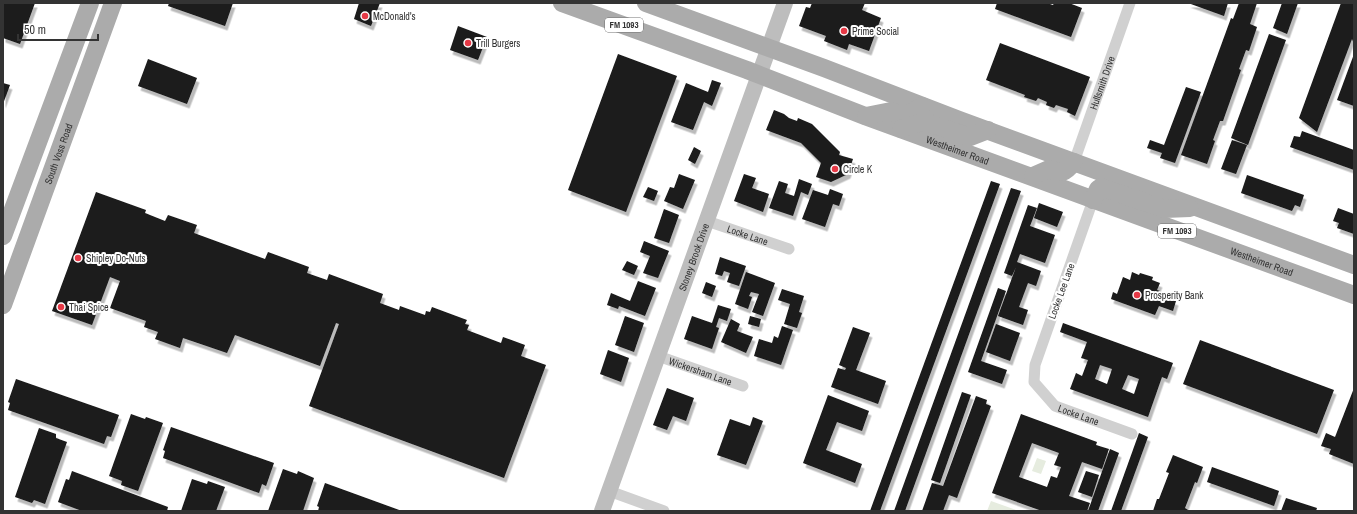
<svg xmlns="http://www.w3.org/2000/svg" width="1357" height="514" font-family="'Archivo Narrow',sans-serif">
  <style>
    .green { fill: #e6ecdf }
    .building { fill: #1a1a1a; fill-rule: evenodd; filter: url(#shadow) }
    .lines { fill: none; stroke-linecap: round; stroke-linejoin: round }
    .street { stroke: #d0d0d0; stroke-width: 11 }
    .secondary { stroke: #bdbdbd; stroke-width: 16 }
    .primary { stroke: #ababab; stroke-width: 18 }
    .poi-dot { fill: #e63946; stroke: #fff; stroke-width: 1.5 }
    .labels { text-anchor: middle; stroke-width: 4; stroke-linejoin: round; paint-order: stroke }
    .shield { fill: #fff; stroke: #707070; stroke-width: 1 }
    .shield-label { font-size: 9px; font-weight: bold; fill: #333 }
    .poi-label { font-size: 10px; fill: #333; stroke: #fff; text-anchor: start }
    .street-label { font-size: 10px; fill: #333; stroke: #fff }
  </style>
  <defs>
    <filter id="shadow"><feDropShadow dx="2.5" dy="4.5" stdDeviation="0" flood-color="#0004"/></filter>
  </defs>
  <rect width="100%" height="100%" fill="#fff"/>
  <path class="green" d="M1037,458L1046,461L1041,474L1032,471Z
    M991,501L1019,511H987Z"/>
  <path class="building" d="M3,3H35L20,44L3,38Z
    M169,3H233L225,26L168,6Z
    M359,3H380L371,26L354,19Z
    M812,3H865L862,10L881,18L869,51L849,44L847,50L824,41L826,36L799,26L806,7L810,8Z
    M997,3H1047L1053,5L1054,3H1069L1082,8L1071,37L995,9Z
    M1188,3H1228L1224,16Z
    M1239,3H1257L1250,24L1257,27L1249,51L1246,50L1239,69L1241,70L1223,121H1220L1213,140L1215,141L1207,164L1181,155L1231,18L1233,19Z
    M1282,3H1298L1287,34L1273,28Z
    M1341,3H1354V31L1353,34H1354V44L1352,39L1317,132L1299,118Z
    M458,26L487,37L478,60L450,50Z
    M1269,34L1286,40L1248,145L1231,138Z
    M1000,43L1090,77L1075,116L1067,112L1068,109L1056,105L1054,108L1046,105L1047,102L1038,98L1036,101L1024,97L1025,95L986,80Z
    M618,54L677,76L626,212L568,190Z
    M1354,54V106L1337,100Z
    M148,59L197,78L187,104L138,86Z
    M712,80L721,83L712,106L704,102L693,130L671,122L686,83L708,92Z
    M3,83L10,85L3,104Z
    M1186,87L1201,92L1175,163L1160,158L1162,153L1147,148L1150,140L1164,145Z
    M774,110L784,114L789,118L797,121L798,118L812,124L840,152L839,155L853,159L848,174L831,182L816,177L821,163L801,143L766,130Z
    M1302,131L1354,150V170L1290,147L1294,136L1300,137Z
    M1232,140L1247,145L1236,174L1221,169Z
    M694,147L701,151L695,164L688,160Z
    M679,174L695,180L683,209L664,201L670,187L674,188Z
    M744,174L756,178L752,188L769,194L763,212L734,201Z
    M1247,175L1304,195L1300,207L1295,205L1292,211L1241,193Z
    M799,179L812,184L808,195L801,192L793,216L769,208L779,181L788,184L785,193L794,196Z
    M991,181L1000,184L880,511H870Z
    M648,187L658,191L654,201L643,197Z
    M1011,188L1021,191L905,511H894Z
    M830,189L843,194L839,206L833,204L825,227L802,219L813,190L828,195Z
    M96,192L146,210L145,213L165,221L168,215L197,225L194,233L265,259L268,252L309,267L307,273L327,280L329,274L383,294L380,303L399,310L400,306L425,315L426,311L430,312L432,307L467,320L465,324L469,325L467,330L501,343L503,337L525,345L521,356L546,365L504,478L309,406L339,324L336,323L320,366L235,335L227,353L183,338L180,348L155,339L158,332L144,327L146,321L110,308L120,281L110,277L92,325L52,311Z
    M1039,203L1063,212L1057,227L1034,218Z
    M1028,205L1037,208L1030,226L1055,235L1045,263L1020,254L1017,262L1041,271L1036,286L1028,283L1019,307L1028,310L1023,325L998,316L1016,267L1012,276L1004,273Z
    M1338,208L1354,214V234L1337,228L1339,223L1333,221Z
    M664,209L679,215L669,243L654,238Z
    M644,241L669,251L658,278L643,273L650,256L640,252Z
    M720,257L746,266L739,286L727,282L730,273L724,271L722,276L715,274Z
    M627,261L638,266L634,275L622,270Z
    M746,272L775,283L763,316L752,312L759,294L751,292L749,296L752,297L748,309L735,304Z
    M1132,272L1139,275L1140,273L1153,277L1152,280L1160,283L1157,290L1163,292L1162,296L1176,301L1173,311L1159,306L1155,315L1111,299L1113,292L1117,294L1123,277L1130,280Z
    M638,281L656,288L645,316L619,306L618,309L607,305L611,293L630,301Z
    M706,282L716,286L712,297L702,293Z
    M998,288L1006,291L981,361L1007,370L1002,384L968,372Z
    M782,289L804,296L799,312L802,313L797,328L784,324L790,304L778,300Z
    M718,305L731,309L727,321L719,318L716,327L719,328L712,349L684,339L692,316L712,323Z
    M625,316L644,323L634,352L615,345Z
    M750,316L761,319L759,327L748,324Z
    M731,319L740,324L737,331L753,337L746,353L721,342Z
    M1063,323L1173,363L1167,379L1162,377L1148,417L1070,389L1076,373L1082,376L1088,360L1081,358L1087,342L1060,332ZM1100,365L1112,369L1107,384L1095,379ZM1128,375L1139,379L1134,394L1122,389Z
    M996,324L1020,333L1010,361L986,352Z
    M782,326L793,330L781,365L754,356L759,339L772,343L774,336L778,338Z
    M853,327L870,333L856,370L886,381L878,404L831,387L838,368L845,370L846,368L839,365Z
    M1200,340L1334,390L1317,434L1183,384Z
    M608,350L629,358L621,382L600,374Z
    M16,379L119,415L111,437L107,436L104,444L8,410L10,403L8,402Z
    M667,388L694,398L686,421L673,416L667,430L653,425Z
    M1354,388V464L1329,454L1331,449L1321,446L1326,433L1335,437Z
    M962,392L971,395L940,483L931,480Z
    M828,395L869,411L862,431L837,422L826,450L862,464L855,483L803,463Z
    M976,396L987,400L986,404L991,406L957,498L949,495L943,511H922L932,483L943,486Z
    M131,414L145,419L146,417L163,423L138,491L121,485L122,481L109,476Z
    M1021,414L1097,442L1096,445L1109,449L1102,469L1082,462L1069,496L1090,503L1087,511H1042L992,493ZM1032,443L1059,453L1054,465L1061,467L1057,478L1051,476L1047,487L1019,477Z
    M753,417L763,421L746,465L717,455L730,419L750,426Z
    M171,427L274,463L266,486L262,484L259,493L163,458L165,451L163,450Z
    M39,428L56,434V438L67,442L45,504L34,500L32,503L15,497Z
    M1139,433L1148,437L1121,511H1111Z
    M1110,449L1119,453L1098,511H1088Z
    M1173,455L1203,467L1197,483L1195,482L1185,508L1188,510V511H1153L1157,499H1159L1169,473L1166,472Z
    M1212,467L1279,491L1274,506L1207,482Z
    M283,469L297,474L298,471L314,478L303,511H268Z
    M72,471L168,507L167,511H82L58,502L66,479L69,480Z
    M1086,471L1099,475L1092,497L1078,492Z
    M192,479L207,484L208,481L225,487L216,511H181Z
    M325,483L402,511H318L319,507L317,506Z
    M1286,498L1317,508L1316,511H1281Z"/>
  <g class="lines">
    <g class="street">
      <path id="s1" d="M1074,162L1130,3"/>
      <path id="s2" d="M1093,200L1035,365L1034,382L1055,406L1132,434"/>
      <path id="s3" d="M707,221L789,249"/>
      <path id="s4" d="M658,356L743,386"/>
      <path d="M609,491L664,511"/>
    </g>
    <path class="secondary" id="s5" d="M602,511L785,3"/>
    <g class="primary">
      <path id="s6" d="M562,3L747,70L865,116L1354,295"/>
      <path d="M646,3L824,68L959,120L1354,265"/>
      <path d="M866,116L891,111L898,114H908L922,106"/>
      <path d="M901,129L921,122H926L970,137L988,130"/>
      <path d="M1033,176L1049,169C1063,174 1065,173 1074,162"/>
      <path d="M1093,200L1098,189L1101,187L1164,209L1190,208"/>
      <path d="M3,236L90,3"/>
      <path id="s7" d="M3,305L113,3"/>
    </g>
  </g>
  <g class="poi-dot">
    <circle cx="365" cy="16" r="4"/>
    <circle cx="844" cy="31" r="4"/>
    <circle cx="468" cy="43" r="4"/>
    <circle cx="835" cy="169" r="4"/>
    <circle cx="78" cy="258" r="4"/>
    <circle cx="1137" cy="295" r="4"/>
    <circle cx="61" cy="307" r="4"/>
  </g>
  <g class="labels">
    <g class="shield">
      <rect x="605" y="18" width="38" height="14" rx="3"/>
      <rect x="1158" y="224" width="38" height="14" rx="3"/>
    </g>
    <g class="shield-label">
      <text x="624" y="28">FM 1093</text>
      <text x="1177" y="234">FM 1093</text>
    </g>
    <g class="poi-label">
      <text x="373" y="20">McDonald's</text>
      <text x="852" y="35">Prime Social</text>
      <text x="476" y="47">Trill Burgers</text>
      <text x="843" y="173">Circle K</text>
      <text x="86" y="262">Shipley Do-Nuts</text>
      <text x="1145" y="299">Prosperity Bank</text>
      <text x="69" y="311">Thai Spice</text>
    </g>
    <g class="street-label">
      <text dy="4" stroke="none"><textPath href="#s1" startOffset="84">Hullsmith Drive</textPath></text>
      <text dy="4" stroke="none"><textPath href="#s6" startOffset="422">Westheimer Road</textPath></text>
      <text dy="4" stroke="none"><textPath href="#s7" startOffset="161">South Voss Road</textPath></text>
      <text dy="4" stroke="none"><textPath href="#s3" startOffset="43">Locke Lane</textPath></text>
      <text dy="4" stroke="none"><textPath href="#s5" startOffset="270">Stoney Brook Drive</textPath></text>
      <text dy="4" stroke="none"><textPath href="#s6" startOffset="746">Westheimer Road</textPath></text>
      <text transform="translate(1061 291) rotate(-70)" y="4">Locke Lee Lane</text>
      <text dy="4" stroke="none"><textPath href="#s4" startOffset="45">Wickersham Lane</textPath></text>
      <text dy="4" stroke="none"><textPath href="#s2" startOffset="249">Locke Lane</textPath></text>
    </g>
  </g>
  <rect width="1357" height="514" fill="none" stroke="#333333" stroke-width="8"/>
  <path d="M18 34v6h80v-6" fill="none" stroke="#333333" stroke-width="2"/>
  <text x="24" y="34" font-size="12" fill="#333333" stroke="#ffffff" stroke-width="3" paint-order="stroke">50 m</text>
</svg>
